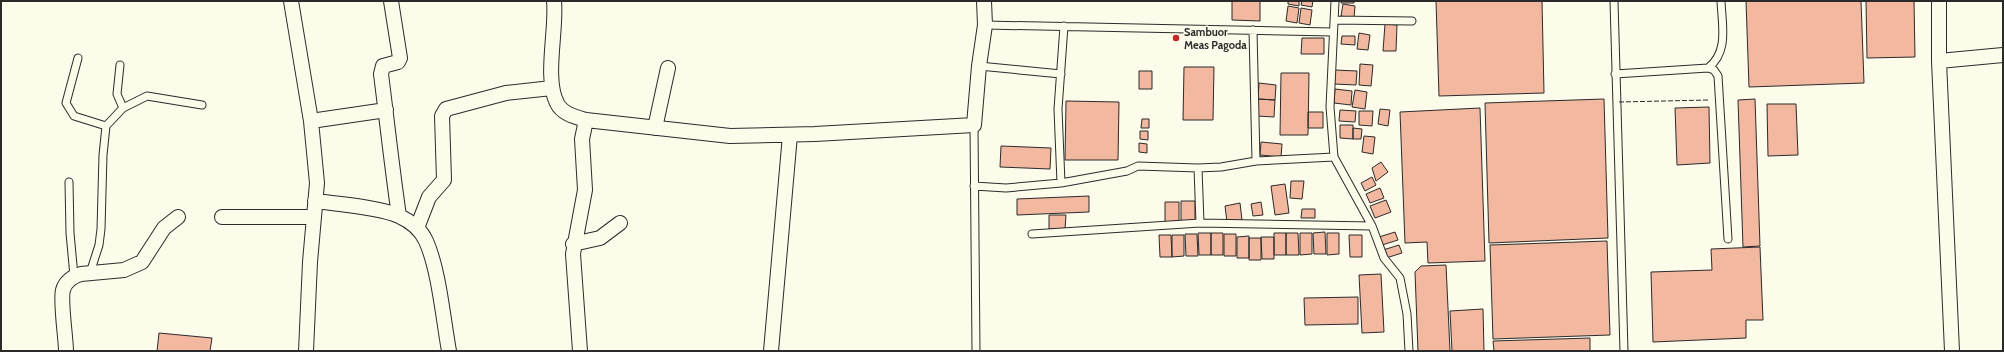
<svg xmlns="http://www.w3.org/2000/svg" width="2004" height="352" font-family="Cabin,sans-serif">
  <style>
    .building { fill: #f2b8a0; stroke: #2b2b2b }
    .lines { fill: none; stroke-linecap: round; stroke-linejoin: round }
    .lane-casing { stroke: #2b2b2b; stroke-width: 9 }
    .street-casing { stroke: #2b2b2b; stroke-width: 16 }
    .lane { stroke: #fdfbea; stroke-width: 7 }
    .street { stroke: #fdfbea; stroke-width: 14 }
    .fence { stroke: #2b2b2b; stroke-width: 1; stroke-dasharray: 5 2; stroke-linecap: butt }
    .poi-dot { fill: #c62828; stroke: #fdfbea; stroke-width: 1.5 }
    .labels { text-anchor: middle; stroke-width: 3; stroke-linejoin: round; paint-order: stroke }
    .poi-label { font-size: 11px; font-weight: bold; fill: #2b2b2b; stroke: #fdfbea; text-anchor: start }
  </style>
  <rect width="100%" height="100%" fill="#fdfbea"/>
  <path class="building" d="M1232,1H1260V21L1232,20Z
    M1288,1H1299V6L1288,4Z
    M1302,1H1313L1312,7L1301,5Z
    M1341,1H1354V3H1341Z
    M1436,1H1542L1544,93L1439,96Z
    M1746,1H1861L1864,83L1749,87Z
    M1866,1H1914L1915,57L1867,58Z
    M1343,4L1355,6L1354,18L1341,16Z
    M1288,6L1299,8L1297,23L1286,21Z
    M1301,8L1312,10L1310,25L1299,23Z
    M1385,24L1397,25L1396,51H1383Z
    M1359,33L1370,35L1368,50L1357,49Z
    M1342,36H1355V45L1341,44Z
    M1302,38H1324V54H1301Z
    M1360,64L1373,65L1371,86L1359,85Z
    M1184,67H1214L1213,120H1183Z
    M1335,70L1357,71L1356,85L1334,84Z
    M1139,71H1152V89H1139Z
    M1281,73H1309L1308,135H1280Z
    M1259,83L1276,85L1275,100L1258,99Z
    M1335,89L1352,91L1351,105L1334,103Z
    M1355,90L1367,92L1365,109L1352,107Z
    M1258,99L1275,100L1274,117L1257,116Z
    M1604,99L1608,238L1489,243L1485,103Z
    M1755,99L1760,246L1743,247L1738,100Z
    M1066,101L1119,102L1118,160H1065Z
    M1767,104H1796L1798,155L1768,156Z
    M1709,107L1710,163L1677,165L1675,108Z
    M1480,108L1485,261L1428,263L1427,242L1405,243L1400,112Z
    M1380,109L1390,110L1388,126L1378,124Z
    M1340,110L1356,111L1355,122L1339,121Z
    M1359,111H1373L1372,126L1359,125Z
    M1308,112H1323V128H1308Z
    M1142,119H1149V128H1141Z
    M1340,125H1353V139L1340,138Z
    M1353,128L1362,129L1361,139H1353Z
    M1140,131H1148V140L1140,139Z
    M1364,136L1375,137L1373,154L1362,152Z
    M1261,142L1282,144L1281,157L1260,155Z
    M1139,143L1147,144V153L1139,152Z
    M1001,146L1051,148L1050,169L1000,167Z
    M1381,162L1388,172L1376,181L1372,168Z
    M1372,177L1376,185L1365,191L1361,183Z
    M1291,181H1304L1302,199L1290,198Z
    M1285,184L1289,213L1275,215L1271,186Z
    M1380,188L1384,198L1370,203L1366,194Z
    M1089,196V212L1017,215V199Z
    M1386,200L1391,212L1375,218L1370,206Z
    M1181,201H1195V221H1181Z
    M1165,202H1179V222H1165Z
    M1261,202L1263,215L1253,216L1251,204Z
    M1240,203L1242,220L1227,222L1225,206Z
    M1302,209H1315V218H1301Z
    M1049,215H1066L1065,229H1049Z
    M1325,232L1326,254H1314L1313,233Z
    M1395,232L1398,240L1382,245L1379,237Z
    M1198,233H1211V255H1199Z
    M1211,233H1223V255H1211Z
    M1274,233H1286V255H1274Z
    M1286,233H1298L1299,255H1286Z
    M1300,233H1312V254L1300,255Z
    M1327,233H1339V254L1327,255Z
    M1185,234H1197L1198,256H1186Z
    M1224,234H1236V256H1224Z
    M1159,235H1171L1172,257H1160Z
    M1172,235H1184V256L1172,257Z
    M1349,235H1362V257H1350Z
    M1249,236V258H1237V237Z
    M1261,237H1274V259H1262Z
    M1249,238H1261V260H1249Z
    M1607,241L1610,335L1493,339L1490,245Z
    M1399,245L1402,253L1386,258L1383,250Z
    M1760,247L1763,320H1746V338L1653,342L1651,272L1712,270L1711,249Z
    M1446,265L1450,351H1418L1415,272L1421,266Z
    M1381,274L1384,332L1362,333L1359,275Z
    M1358,297V324L1305,325L1304,298Z
    M1483,309L1484,351H1452L1450,311Z
    M159,333L212,338L210,351H157Z
    M1590,338V351H1494L1493,341Z"/>
  <g class="lines">
    <g class="lane-casing">
      <path id="lane" d="M1335,1L1330,107L1334,157L1372,226L1384,258L1400,278L1407,314L1409,351
        M1614,1L1624,351
        M1334,20L1412,21
        M985,25L1333,32
        M1253,30L1256,161
        M78,58L66,103L74,116L106,126
        M120,65L117,94L123,108
        M979,66L1061,74
        M1708,68C1729,52 1722,25 1721,1
        M1615,74L1708,68L1714,70L1718,76L1728,239
        M974,125L976,351
        M69,182L70,233L74,276
        M1061,183L1127,171L1138,166L1198,168L1221,167L1256,161L1334,157
        M974,186L1006,188L1061,183L1058,109L1064,26
        M1200,223L1372,226
        M1032,234L1200,223L1198,168
        M90,273L99,245L101,229L103,155L106,126L123,108L147,96L202,105"/>
    </g>
    <g class="street-casing">
      <path id="street" d="M291,1L311,121L317,183L310,262L306,351
        M391,1L400,58L398,62L383,66L381,74C387,121 392,168 399,216
        M554,1C557,30 544,78 557,103C562,114 576,117 586,120L730,136L815,134L974,125L979,66L985,25L984,1
        M1939,1V61L1952,351
        M1939,61L2003,55
        M311,121L386,110
        M655,128L668,68
        M315,201C337,204 380,207 399,216C410,221 421,230 426,241C439,270 443,318 449,351
        M222,217H314
        M417,228L429,197L444,180L442,116L446,109L506,93L552,88
        M573,244L600,238L620,223
        M66,351C66,338 60,301 63,290C65,282 73,276 81,274L124,270L142,262L164,228L178,217
        M580,351L573,254L585,190L582,139L586,120
        M771,351L790,135"/>
    </g>
    <use href="#lane" class="lane"/>
    <use href="#street" class="street"/>
    <path class="fence" d="M1619,102L1709,100"/>
  </g>
  <circle class="poi-dot" cx="1176" cy="38" r="4"/>
  <g class="labels">
    <g class="poi-label">
      <text x="1184" y="36">Sambuor<tspan x="1184" dy="13">Meas Pagoda</tspan></text>
    </g>
  </g>
  <rect width="2004" height="352" fill="none" stroke="#2b2b2b" stroke-width="4"/>
</svg>
